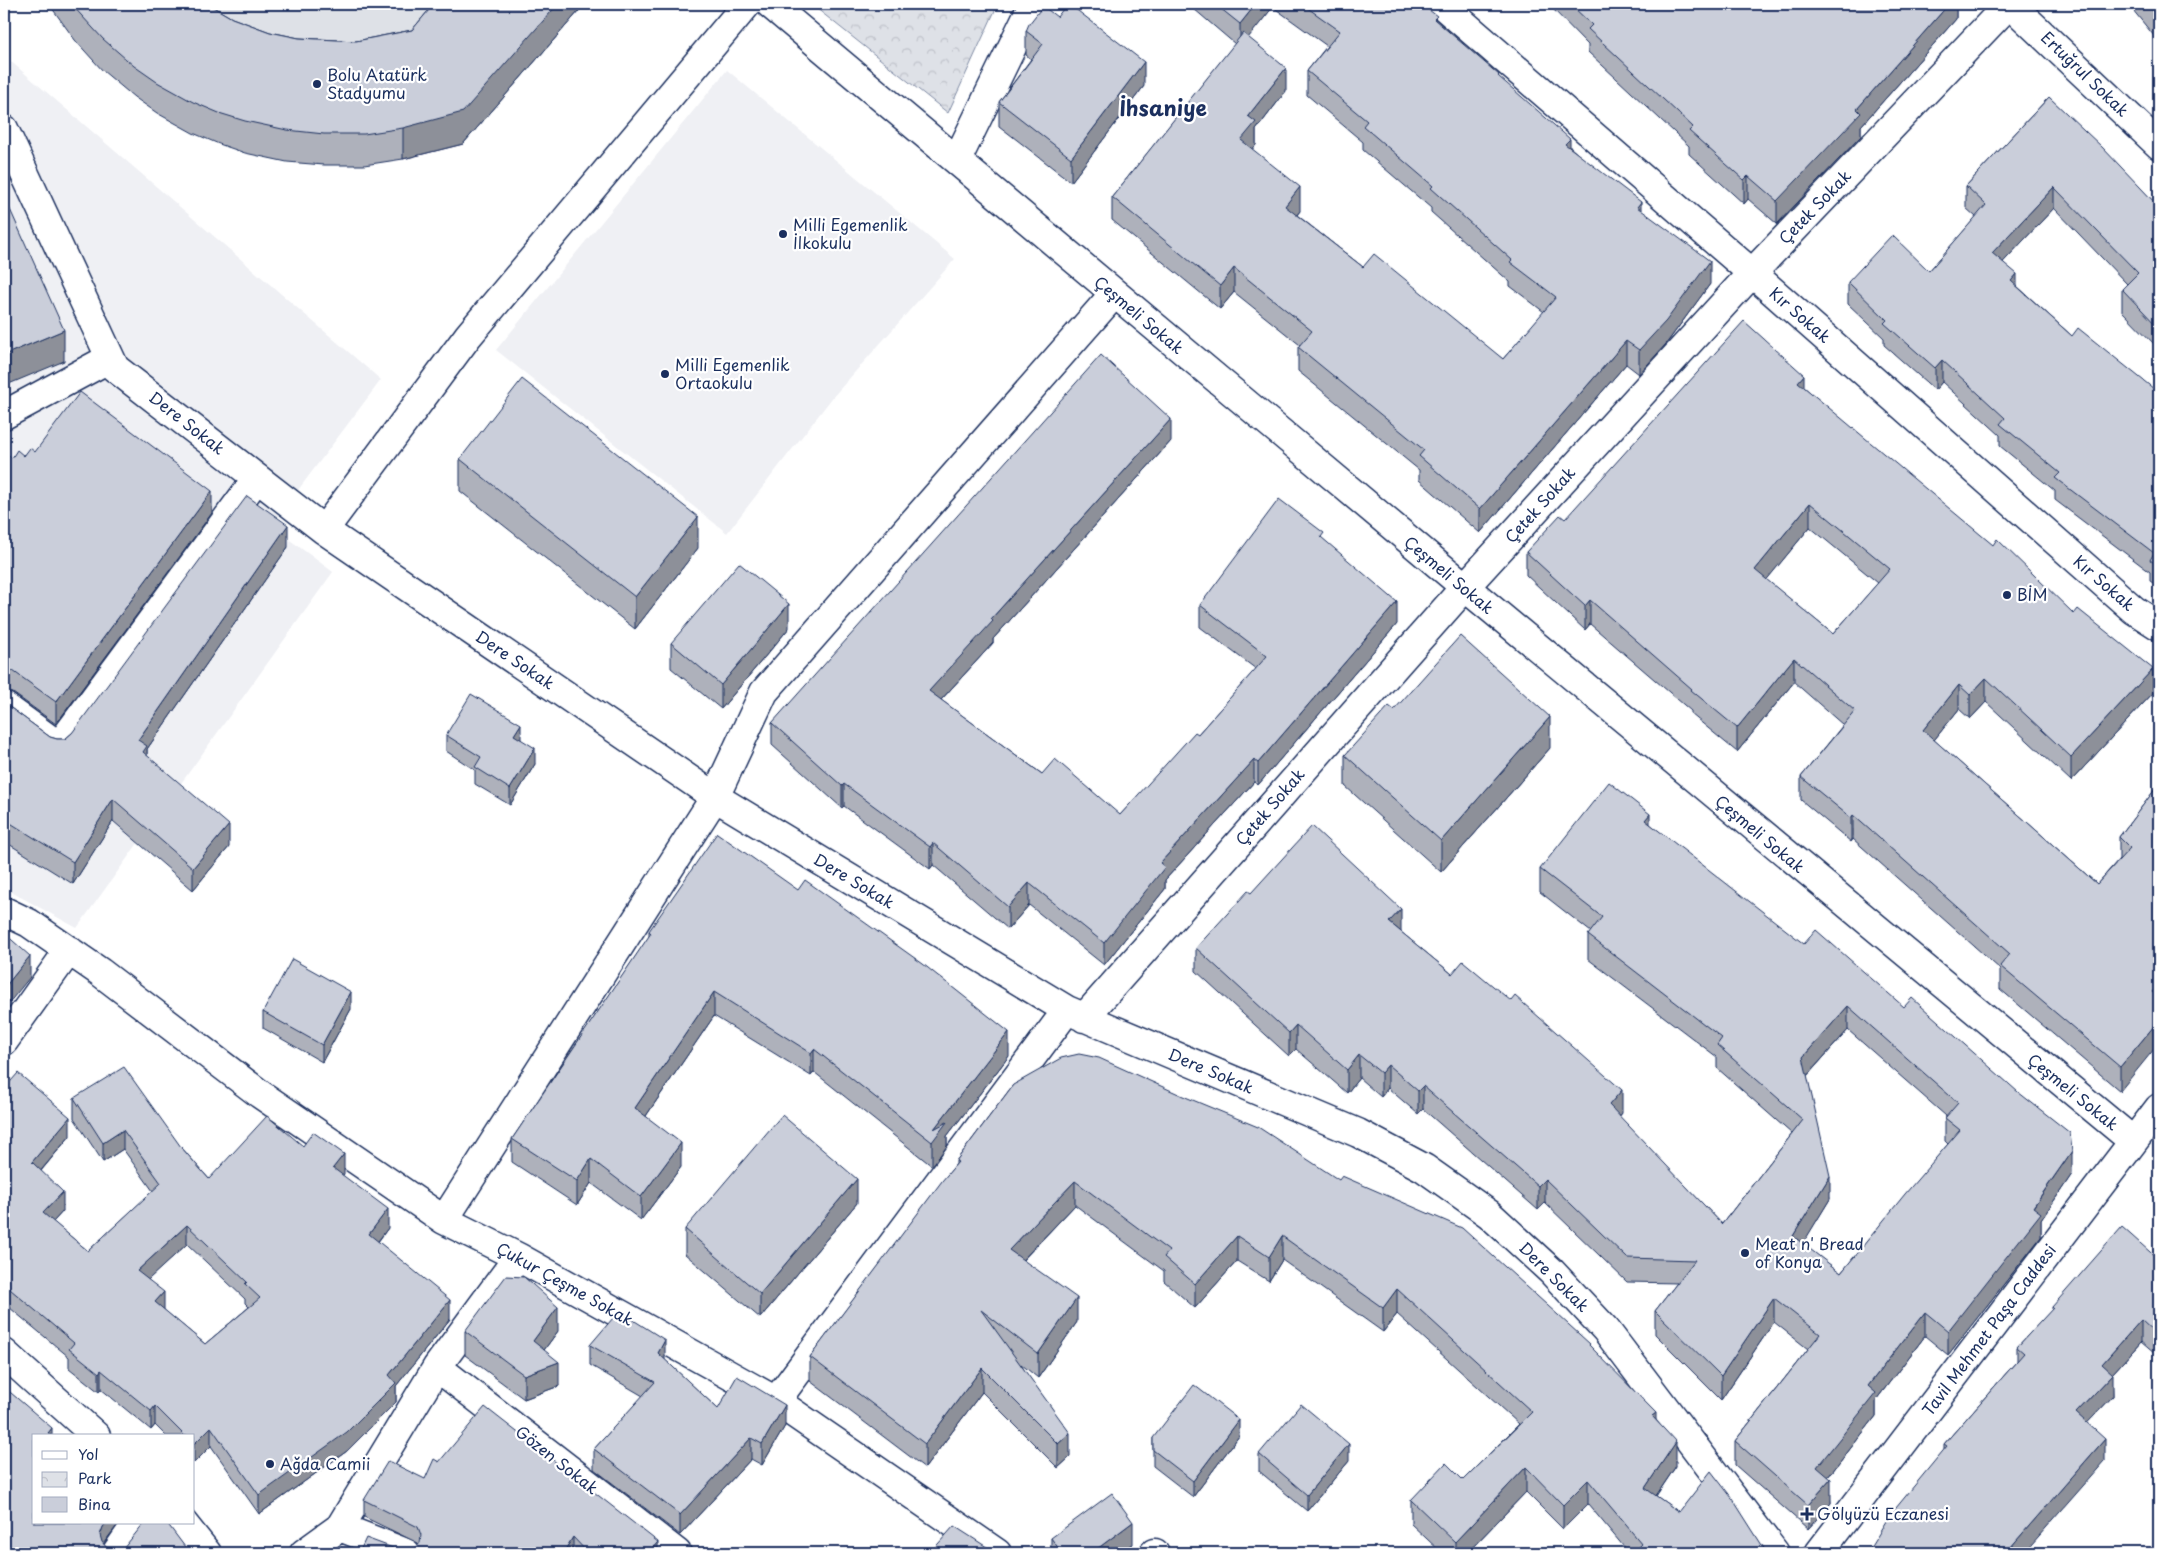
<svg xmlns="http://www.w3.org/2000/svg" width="2163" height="1557" font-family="'Playpen Sans',sans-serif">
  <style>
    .built { fill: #eff0f4 }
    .park { fill: url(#park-crowns); stroke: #7c88a2 }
    .garden { fill: #dee1e7; stroke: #7c88a2 }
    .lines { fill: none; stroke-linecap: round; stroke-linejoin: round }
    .minor-casing { stroke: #1b2f5e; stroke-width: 31 }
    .major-casing { stroke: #1b2f5e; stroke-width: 31 }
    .minor { stroke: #fff; stroke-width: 28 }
    .major { stroke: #fff; stroke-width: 28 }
    .wall { fill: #aeb1bb; stroke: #1b2f5e; fill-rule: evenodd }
    .shaded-wall { fill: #8d9099; stroke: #1b2f5e }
    .building { fill: #caceda; stroke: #1b2f5e; fill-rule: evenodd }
    .poi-dot { fill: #1b2f5e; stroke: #fff; stroke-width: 2 }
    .labels { text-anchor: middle; stroke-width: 4.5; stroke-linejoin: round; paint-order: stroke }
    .street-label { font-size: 16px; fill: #1b2f5e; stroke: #fff }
    .poi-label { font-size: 16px; fill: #1b2f5e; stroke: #fff; text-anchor: start }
    .district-label { font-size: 21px; font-weight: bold; fill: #1b2f5e; stroke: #fff }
  </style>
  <defs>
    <pattern id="park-crowns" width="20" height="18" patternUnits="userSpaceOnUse" patternTransform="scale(1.25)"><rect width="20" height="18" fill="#dee1e7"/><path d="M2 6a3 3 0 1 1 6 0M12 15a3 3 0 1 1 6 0" fill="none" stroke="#bec1c9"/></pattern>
  </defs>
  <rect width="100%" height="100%" fill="#fff"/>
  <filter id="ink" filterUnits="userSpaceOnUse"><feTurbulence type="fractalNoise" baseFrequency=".02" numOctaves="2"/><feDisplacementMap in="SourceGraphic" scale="10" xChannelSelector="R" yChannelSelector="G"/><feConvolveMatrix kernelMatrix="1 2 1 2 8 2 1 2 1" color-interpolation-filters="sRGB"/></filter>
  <g filter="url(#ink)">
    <path class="built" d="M4,49L8,59L381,380L271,526L333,572L77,928L4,888Z
      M727,70L955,259L832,398L727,533L496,350Z"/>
    <path class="park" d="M811,4H998L948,113Z"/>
    <path class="garden" d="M167,4H462L384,68Z"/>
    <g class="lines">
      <g class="minor-casing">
        <path id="minor" d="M770,4L1465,587L2133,1141
          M1441,4L1752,273L2134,610L2159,626
          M2010,4L2159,145
          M4,129L115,368L324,530L715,797L1067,1010L1358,1133L1424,1168L1489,1214L1551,1271L1606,1330L1775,1553
          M957,160L1033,4
          M4,415L110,358
          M324,530L468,336L747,4
          M4,706L59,746L257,478
          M4,911L29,923L100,972L260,1094L444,1220L518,1257L776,1401L997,1553
          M1084,1018L1465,587L1752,273L2009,4
          M4,1041L69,950
          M444,1220L715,797L764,692L1114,294
          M437,1367L677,1553
          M776,1401L1067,1010
          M340,1527L406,1553
          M116,1553L137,1523
          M304,1553L340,1527L437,1367L518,1257
          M1154,1553H1155"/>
      </g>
      <g class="major-casing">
        <path id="major" d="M4,1353L96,1436
          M183,1523L207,1553
          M1819,1553L2159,1108"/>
      </g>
      <use href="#minor" class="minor"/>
      <use href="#major" class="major"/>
    </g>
    <path class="wall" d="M49,4H208L232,18L270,32L299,38L356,41L412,30L434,4H585L463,144L403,159L364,165H324L287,162L245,153L219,144L193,133L157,113L134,97L103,71L75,40Z
      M1194,4H1421L1437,22L1499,77L1570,147L1641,210L1710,284L1666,344L1639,374L1626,364L1480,533L1419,480V470L1298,371V347L1300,345L1234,292L1220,309L1112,220V197L1235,44L1194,9ZM1273,7L1327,46L1307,71V95L1363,142V150L1431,208V212L1510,282V286L1544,312L1503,359L1363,267L1297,215L1300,211L1252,149L1256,145V130L1286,91L1248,37Z
      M1548,4H1669L1670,5L1956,4V19L1861,126V136L1777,224L1748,199L1744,204L1689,154V146L1588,52V45Z
      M2128,4H2159V42Z
      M1057,17L1144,86L1071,182L999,126V102L1031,59L1026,55V31Z
      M2049,97L2159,207V349L2122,311V289L2127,284L2054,208L2003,262L2017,286L2072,336L2159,393V587L2150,581V572L2055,500V491L2000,446V435L1942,382L1935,390L1884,345V338L1848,304V282L1929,271L1976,217L1966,208V186Z
      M1804,387L2153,693L2071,781L1986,702L1970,719L1959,709L1934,740L2097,884L2119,859V837L2159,784L2120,1091L2000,989V969L1853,839L1851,842L1801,800V777L1843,725L1794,682L1737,752L1691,714V711L1590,624L1585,630L1526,575V552L1565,519ZM1810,527L1878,583L1833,634L1766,580Z
      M1171,441L993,639V643L941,700L1042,774L1120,815L1198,734L1256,669L1200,627V605L1324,540L1397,624L1258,785L1254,782L1165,880V889L1104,965L1029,905L1008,929L933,865L930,869L844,806L842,808L772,745V723Z
      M4,452L12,458L35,452L212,513L56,724L13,693L6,691H4Z
      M460,459L698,548L635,629L460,491Z
      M288,547L147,749V756L229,847L193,890L113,821L73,884L4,841V703L50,737L57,739H65Z
      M789,628L721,709L671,668V643Z
      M1394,710L1550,748L1441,872L1345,786V755Z
      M446,735L521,739L535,764L510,805L475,784V770L446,751Z
      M1650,824L2072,1174L2041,1220V1237L1948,1355L1925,1336L1876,1400V1416L1828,1477L1831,1503L1808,1529L1735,1465V1441L1808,1349L1774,1322L1721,1400L1655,1334V1311L1677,1283L1627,1282L1545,1203L1538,1210L1423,1109L1418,1114L1388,1088L1381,1097L1359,1078L1347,1093L1296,1049L1289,1056L1196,971V948L1251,893L1401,932L1452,974L1622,1113L1619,1117L1722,1224L1792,1134L1717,1068V1057L1588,959V935L1591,932L1540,892V869ZM1848,1030L1946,1116L1945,1118V1141L1948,1144L1841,1273L1802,1244L1830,1199L1807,1076Z
      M649,931L1009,1056L947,1136V1146L932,1166L814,1072L811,1076L714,1016L646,1116L681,1167L641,1220L591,1183L577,1205L512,1162V1139L649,937Z
      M351,1009L322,1062L263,1028V1012Z
      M1013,1085L1590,1347L1656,1420L1676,1466L1656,1496L1679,1512L1767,1553H1629L1588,1504L1563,1529L1526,1492L1467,1553H1442L1411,1524V1500L1463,1480L1519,1424L1397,1314L1383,1332L1282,1260L1269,1281L1237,1261L1195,1308L1164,1281V1271L1075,1205L1023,1260L1077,1322L1038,1378L1021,1364L1070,1457L1058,1468L982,1392L925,1468L810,1381V1357L956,1164V1161Z
      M4,1089L70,1136L41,1171L63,1211L53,1222L88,1251L153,1191L123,1149L103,1162L74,1118V1098L181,1147L209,1179L303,1146L344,1174L342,1175L388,1228L378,1242L450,1319L396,1386V1402L347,1451L259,1514L211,1446L194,1436H166L155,1425L151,1430L101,1389L99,1392L69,1368V1357L4,1303ZM187,1244L245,1299V1303L249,1307L205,1344L164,1310L148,1279Z
      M857,1203L760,1318L685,1254V1229Z
      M2159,1260L2155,1354L2141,1342L2112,1374L2113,1396L2087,1423L2105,1461L1944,1450V1444L2017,1361V1347L2052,1310V1307Z
      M465,1331H558L544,1350L559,1386L524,1399L465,1355Z
      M590,1345L665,1360L718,1409L785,1426L762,1465L751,1459L680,1535L594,1469V1449L643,1396L590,1365Z
      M1239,1436L1193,1497L1153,1466V1438Z
      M1259,1454L1349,1461L1307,1511L1259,1471Z
      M425,1479L658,1553H359L401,1551L409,1552L416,1548L419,1545L418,1543L364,1517V1500Z
      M1051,1538L1133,1544L1120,1553H1051Z"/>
    <path class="shaded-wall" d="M558,4H585L463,144L403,159V128Z
      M1256,4H1273V7L1240,48V24Z
      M1949,4H1956V19L1861,126V136L1777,224V201L1857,109Z
      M1144,62V86L1071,182V158Z
      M1286,68V91L1256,130V145L1241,163V140L1248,116Z
      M1570,139V163L1565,144Z
      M1748,176V199L1744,204V180Z
      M1300,187V211L1285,229V206Z
      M2054,187V208L1992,274V253Z
      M1641,202V226L1637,207Z
      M1710,261V284L1666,344L1639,374V350Z
      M1234,268V292L1220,309V286Z
      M2017,274V296L2011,281Z
      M64,330V361L4,386V355Z
      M1626,341V364L1480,533V509Z
      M1942,360V382L1935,390V368Z
      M1804,375V399L1798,382Z
      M1171,419V441L993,639V643L929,713V691L991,619Z
      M212,491V513L56,724V702Z
      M1810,503V527L1755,594V570Z
      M698,517V548L635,629V597Z
      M288,525V547L147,749V768L138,740Z
      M1590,600V624L1585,630V606Z
      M1397,602V624L1258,785V763Z
      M789,604V628L721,709V685Z
      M1794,658V682L1737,752V728Z
      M2153,669V693L2071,781V757Z
      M1986,678V702L1970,719V695Z
      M1959,685V709L1923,754V730Z
      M1550,717V748L1441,872V841Z
      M521,724V741L514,735Z
      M535,748V764L510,805V789Z
      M1254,760V782L1165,880V889L1104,965V943L1160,863Z
      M844,784V806L842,808V786Z
      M113,799V821L73,884V862Z
      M1650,814V837L1645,820Z
      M1853,815V839L1851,842V818Z
      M229,825V847L193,890V868Z
      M933,843V865L930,869V847Z
      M1029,883V905L1008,929V907Z
      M1401,909V932L1389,922Z
      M30,956V977L4,1009V988Z
      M2159,984V1007L2152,992Z
      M351,992V1009L322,1062V1045Z
      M714,992V1016L635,1132V1108Z
      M1848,1006V1030L1803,1080V1057Z
      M2159,1020V1043L2120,1091V1067Z
      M1296,1025V1049L1289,1056V1033Z
      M1009,1032V1056L947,1136V1146L932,1166V1142L934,1129Z
      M814,1049V1072L811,1076V1053Z
      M1359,1055V1078L1347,1093V1070Z
      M1388,1065V1088L1381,1097V1073Z
      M1423,1086V1109L1418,1114V1091Z
      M1622,1090V1113L1609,1129V1105Z
      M70,1117V1136L32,1181V1162Z
      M123,1130V1149L103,1162V1143Z
      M681,1143V1167L641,1220V1197Z
      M2072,1151V1174L2041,1220V1237L1948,1355V1331Z
      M344,1154V1174L333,1188V1168Z
      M591,1159V1183L577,1205V1181Z
      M1830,1176V1199L1793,1260V1236Z
      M857,1179V1203L760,1318V1294Z
      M1545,1179V1203L1538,1210V1186Z
      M1075,1181V1205L1009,1274V1250Z
      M63,1192V1211L43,1233V1213Z
      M388,1209V1228L369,1253V1234Z
      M187,1225V1244L137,1290V1271Z
      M1237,1236V1261L1195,1308V1284Z
      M1282,1236V1260L1269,1281V1257Z
      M1397,1289V1314L1383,1332V1308Z
      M164,1292V1311L155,1302Z
      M1077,1298V1322L1038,1378V1354Z
      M1774,1298V1322L1721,1400V1376Z
      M450,1300V1319L396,1386V1402L347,1451L259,1514V1495L389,1375Z
      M558,1307V1331L533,1365V1341Z
      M1925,1312V1336L1876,1400V1416L1817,1491V1467L1868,1386Z
      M2141,1320V1342L2102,1385V1364Z
      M2159,1328V1350L2155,1354V1333Z
      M665,1340V1360L658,1353Z
      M559,1362V1386L524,1399V1375Z
      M982,1368V1392L925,1468V1444Z
      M101,1370V1389L99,1392V1373Z
      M2113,1374V1396L2076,1435V1413Z
      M785,1405V1426L762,1465V1444Z
      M155,1406V1425L151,1430V1411Z
      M1656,1413V1437L1652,1416Z
      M1239,1420V1436L1193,1497V1481Z
      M211,1427V1446L194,1463V1444Z
      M52,1428V1436L48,1433Z
      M1070,1433V1457L1058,1468V1444Z
      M751,1438V1459L680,1535V1515Z
      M2105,1439V1461L2024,1553H2009V1549Z
      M1676,1442V1466L1645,1512V1488Z
      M1349,1444V1461L1307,1511V1495Z
      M1526,1467V1492L1467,1553H1455V1542Z
      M1831,1479V1503L1808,1529V1505Z
      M1588,1480V1504L1563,1529V1505Z
      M1133,1522V1544L1120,1553H1093V1552Z
      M106,1523H119L103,1544L100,1552V1535L103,1527Z
      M573,1537V1553H563Z
      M658,1542V1553H648Z"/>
    <path class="building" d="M71,4H208L232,18L270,32L299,38L356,41L412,30L434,4H558L463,112L403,128L364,134H324L287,130L245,121L219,113L193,102L157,82L134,66L103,39Z
      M1067,4H1069L1144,62L1071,158L999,102L1043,44L1026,31L1029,24L1043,6L1057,17Z
      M1215,4H1256L1240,24Z
      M1302,4H1421L1437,16L1434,19L1499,75L1498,76L1570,139L1565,144L1641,202L1637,207L1710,261L1666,321L1639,350L1626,341L1480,509L1419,456L1424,450L1298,347L1312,331L1234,268L1220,286L1112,197L1243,33L1286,68L1248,116L1256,122L1241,140L1300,187L1285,206L1363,267L1374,254L1503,359L1556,297L1510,262L1512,260L1431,188L1433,186L1363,126L1367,121L1307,71L1340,31Z
      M1570,4H1669L1670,5L1672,4H1949L1857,109L1861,113L1777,201L1748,176L1744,180L1689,131L1693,127L1588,29L1592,25Z
      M2147,4H2159V19Z
      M2049,97L2102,147L2159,207V328L2122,289L2138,273L2054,187L1992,253L2017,274L2011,281L2072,336L2078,328L2159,393V566L2150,560L2154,553L2055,478L2060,473L2000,424L2005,418L1942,360L1935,368L1884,323L1887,320L1848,282L1892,235L1929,271L1986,205L1966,186Z
      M4,196L64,330L4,355Z
      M1744,321L1804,375L1798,382L1993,545L1997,539L2074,614L2078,609L2153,669L2071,757L1986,678L1970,695L1959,685L1923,730L2097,884L2130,848L2119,837L2159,784V984L2152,992L2159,998V1020L2120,1067L2000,966L2010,954L1853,815L1851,818L1801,777L1855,711L1794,658L1737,728L1691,690L1692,689L1590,600L1585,606L1526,552L1560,515L1565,519ZM1810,503L1890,569L1833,634L1755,570Z
      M1101,355L1171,419L991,619L993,621L929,691L1042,774L1055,759L1120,815L1195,732L1198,734L1267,656L1200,605L1279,499L1324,533L1321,537L1397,602L1258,763L1254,760L1160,863L1165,867L1104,943L1029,883L1008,907L933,843L930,847L844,784L842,786L772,723Z
      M522,379L698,517L635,597L460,459Z
      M80,392L212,491L56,702L13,671L6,669H4V452L12,458L17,450L24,456L30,448L35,452Z
      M247,496L288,525L138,740L147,746L143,752L229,825L193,868L113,799L73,862L4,819V703L50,737L57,739H65L72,733Z
      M739,563L789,604L721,685L671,643Z
      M1460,636L1550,717L1441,841L1345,755L1389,706L1394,710Z
      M471,694L521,724L514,735L535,748L510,789L475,767L481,757L446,735Z
      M1609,782L1650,814L1645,820L1804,944L1816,930L1904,1007L1912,998L2018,1092L2070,1133L2072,1151L2033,1207L2041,1213L1948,1331L1925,1312L1868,1386L1876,1393L1817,1467L1831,1479L1808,1505L1735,1441L1820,1334L1774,1298L1721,1376L1655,1311L1695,1260L1627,1258L1545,1179L1538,1186L1423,1086L1418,1091L1388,1065L1381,1073L1359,1055L1347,1070L1296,1025L1289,1033L1196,948L1248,891L1251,893L1312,826L1401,909L1389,922L1452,974L1463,961L1511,1001L1515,996L1622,1090L1609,1105L1722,1224L1803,1120L1717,1045L1722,1038L1588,935L1602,917L1540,869ZM1848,1006L1958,1103L1945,1118L1960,1130L1905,1194L1841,1273L1793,1236L1830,1176L1803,1057Z
      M717,833L798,890L805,880L923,964L1009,1032L934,1129L947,1122L932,1142L814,1049L811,1053L714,992L635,1108L681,1143L641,1197L591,1159L577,1181L512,1139L651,933L649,931Z
      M4,933L30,956L4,988Z
      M292,959L351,992L322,1045L263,1012Z
      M1079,1054L1099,1058L1183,1096L1258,1127L1339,1180L1342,1176L1462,1228L1590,1344L1589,1345L1656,1413L1652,1416L1676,1442L1645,1488L1679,1512L1711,1471L1732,1498L1767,1553H1633L1642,1544L1588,1480L1563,1505L1526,1467L1455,1542L1411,1500L1446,1463L1463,1480L1532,1412L1397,1289L1383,1308L1282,1236L1269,1257L1237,1236L1195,1284L1164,1257L1169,1251L1075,1181L1009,1250L1077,1298L1038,1354L981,1310L1070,1433L1058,1444L982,1368L925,1444L810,1357L942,1181L958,1162L956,1161L1013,1085L1061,1058Z
      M124,1067L181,1147L209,1179L267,1116L303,1146L313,1132L344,1154L333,1168L388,1209L369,1234L450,1300L389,1375L396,1383L347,1432L259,1495L211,1427L194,1444V1436H185L155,1406L151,1411L101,1370L99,1373L69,1349L74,1343L4,1284V1089L18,1073L70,1117L32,1162L63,1192L43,1213L88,1251L161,1183L123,1130L103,1143L74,1098ZM187,1225L247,1282L245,1284L260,1298L205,1344L155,1302L164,1292L137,1271Z
      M782,1115L857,1179L760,1294L685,1229Z
      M2122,1227L2159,1260V1328L2155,1333L2141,1320L2102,1364L2113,1374L2076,1413L2105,1439L2009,1549L2014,1553H1867L1891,1514L1947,1446L1944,1444L2024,1353L2017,1347L2053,1308L2052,1307Z
      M506,1276L524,1277L558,1307L533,1341L559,1362L524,1375L465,1331Z
      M619,1311L665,1340L658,1353L718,1409L737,1376L785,1405L762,1444L751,1438L680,1515L594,1449L655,1382L590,1345Z
      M1194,1385L1239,1420L1193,1481L1153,1450V1438Z
      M4,1387L52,1428L48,1433L52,1436H34V1523H106L103,1527L100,1535L102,1542L107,1548L115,1551L123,1549L144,1523H167L188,1551L187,1553H4Z
      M1301,1404L1349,1444L1307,1495L1259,1454Z
      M485,1407L658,1542L648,1553H650H588L573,1537L563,1553H359L366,1538L401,1551L409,1552L416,1548L420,1543L421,1535L418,1527L364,1500L388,1461L425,1479L434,1459L439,1462Z
      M1112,1493L1133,1522L1093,1552L1100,1553H1062L1051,1538Z
      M954,1526L993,1551L995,1553H930Z"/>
  </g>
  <g class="poi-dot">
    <circle cx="317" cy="84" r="5"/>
    <circle cx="783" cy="234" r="5"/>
    <circle cx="665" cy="374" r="5"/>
    <circle cx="2007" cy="595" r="5"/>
    <circle cx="1745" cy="1253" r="5"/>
    <circle cx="270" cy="1464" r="5"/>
    <path d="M1804.5 1506.5h5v5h5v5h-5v5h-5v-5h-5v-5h5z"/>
  </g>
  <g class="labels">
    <g class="street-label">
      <text transform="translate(2085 74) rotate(44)" y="6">Ertuğrul Sokak</text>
      <text transform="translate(1815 207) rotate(-46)" y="6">Çetek Sokak</text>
      <text transform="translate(1139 315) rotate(40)" y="6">Çeşmeli Sokak</text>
      <text transform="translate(1800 315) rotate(41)" y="6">Kır Sokak</text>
      <text transform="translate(187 423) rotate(38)" y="6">Dere Sokak</text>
      <text transform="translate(1540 505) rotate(-48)" y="6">Çetek Sokak</text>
      <text transform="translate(1449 575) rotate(40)" y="6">Çeşmeli Sokak</text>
      <text transform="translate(2104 583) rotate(41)" y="6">Kır Sokak</text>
      <text transform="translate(515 660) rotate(34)" y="6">Dere Sokak</text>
      <text transform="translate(1270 807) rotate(-49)" y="6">Çetek Sokak</text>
      <text transform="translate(1760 834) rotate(40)" y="6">Çeşmeli Sokak</text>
      <text transform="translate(854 881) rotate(31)" y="6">Dere Sokak</text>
      <text transform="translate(1211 1071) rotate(23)" y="6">Dere Sokak</text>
      <text transform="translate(2073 1092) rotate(39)" y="6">Çeşmeli Sokak</text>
      <text transform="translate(1554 1277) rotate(45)" y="6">Dere Sokak</text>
      <text transform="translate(565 1284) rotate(29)" y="6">Çukur Çeşme Sokak</text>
      <text transform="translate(1989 1330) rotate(-53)" y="6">Tavil Mehmet Paşa Caddesi</text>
      <text transform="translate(557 1460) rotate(38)" y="6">Gözen Sokak</text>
    </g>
    <g class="poi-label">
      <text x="327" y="81">Bolu Atatürk<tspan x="327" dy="18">Stadyumu</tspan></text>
      <text x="793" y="231">Milli Egemenlik<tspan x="793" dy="18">İlkokulu</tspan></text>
      <text x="675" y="371">Milli Egemenlik<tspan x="675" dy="18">Ortaokulu</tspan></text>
      <text x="2017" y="601">BİM</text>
      <text x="1755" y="1250">Meat n' Bread<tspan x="1755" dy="18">of Konya</tspan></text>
      <text x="280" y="1470">Ağda Camii</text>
      <text x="1817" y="1520">Gölyüzü Eczanesi</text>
    </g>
    <g class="district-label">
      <text x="1163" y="116">İhsaniye</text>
    </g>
  </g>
  <rect width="2163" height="1557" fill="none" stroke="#fff" stroke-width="20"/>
  <rect x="10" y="10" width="2143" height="1537" fill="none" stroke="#1b2f5e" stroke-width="2" filter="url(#ink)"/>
  <rect x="32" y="1434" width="162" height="90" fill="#ffffff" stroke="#a4acbf"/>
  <rect x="42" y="1451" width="25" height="8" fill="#ffffff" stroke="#a4acbf"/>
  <text x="78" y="1460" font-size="15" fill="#1b2f5e">Yol</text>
  <rect x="42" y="1472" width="25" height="15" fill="url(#park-crowns)" stroke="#a4acbf"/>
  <text x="78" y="1484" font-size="15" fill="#1b2f5e">Park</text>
  <rect x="42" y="1497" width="25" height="15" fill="#caceda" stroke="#a4acbf"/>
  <text x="78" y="1510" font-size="15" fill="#1b2f5e">Bina</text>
</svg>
